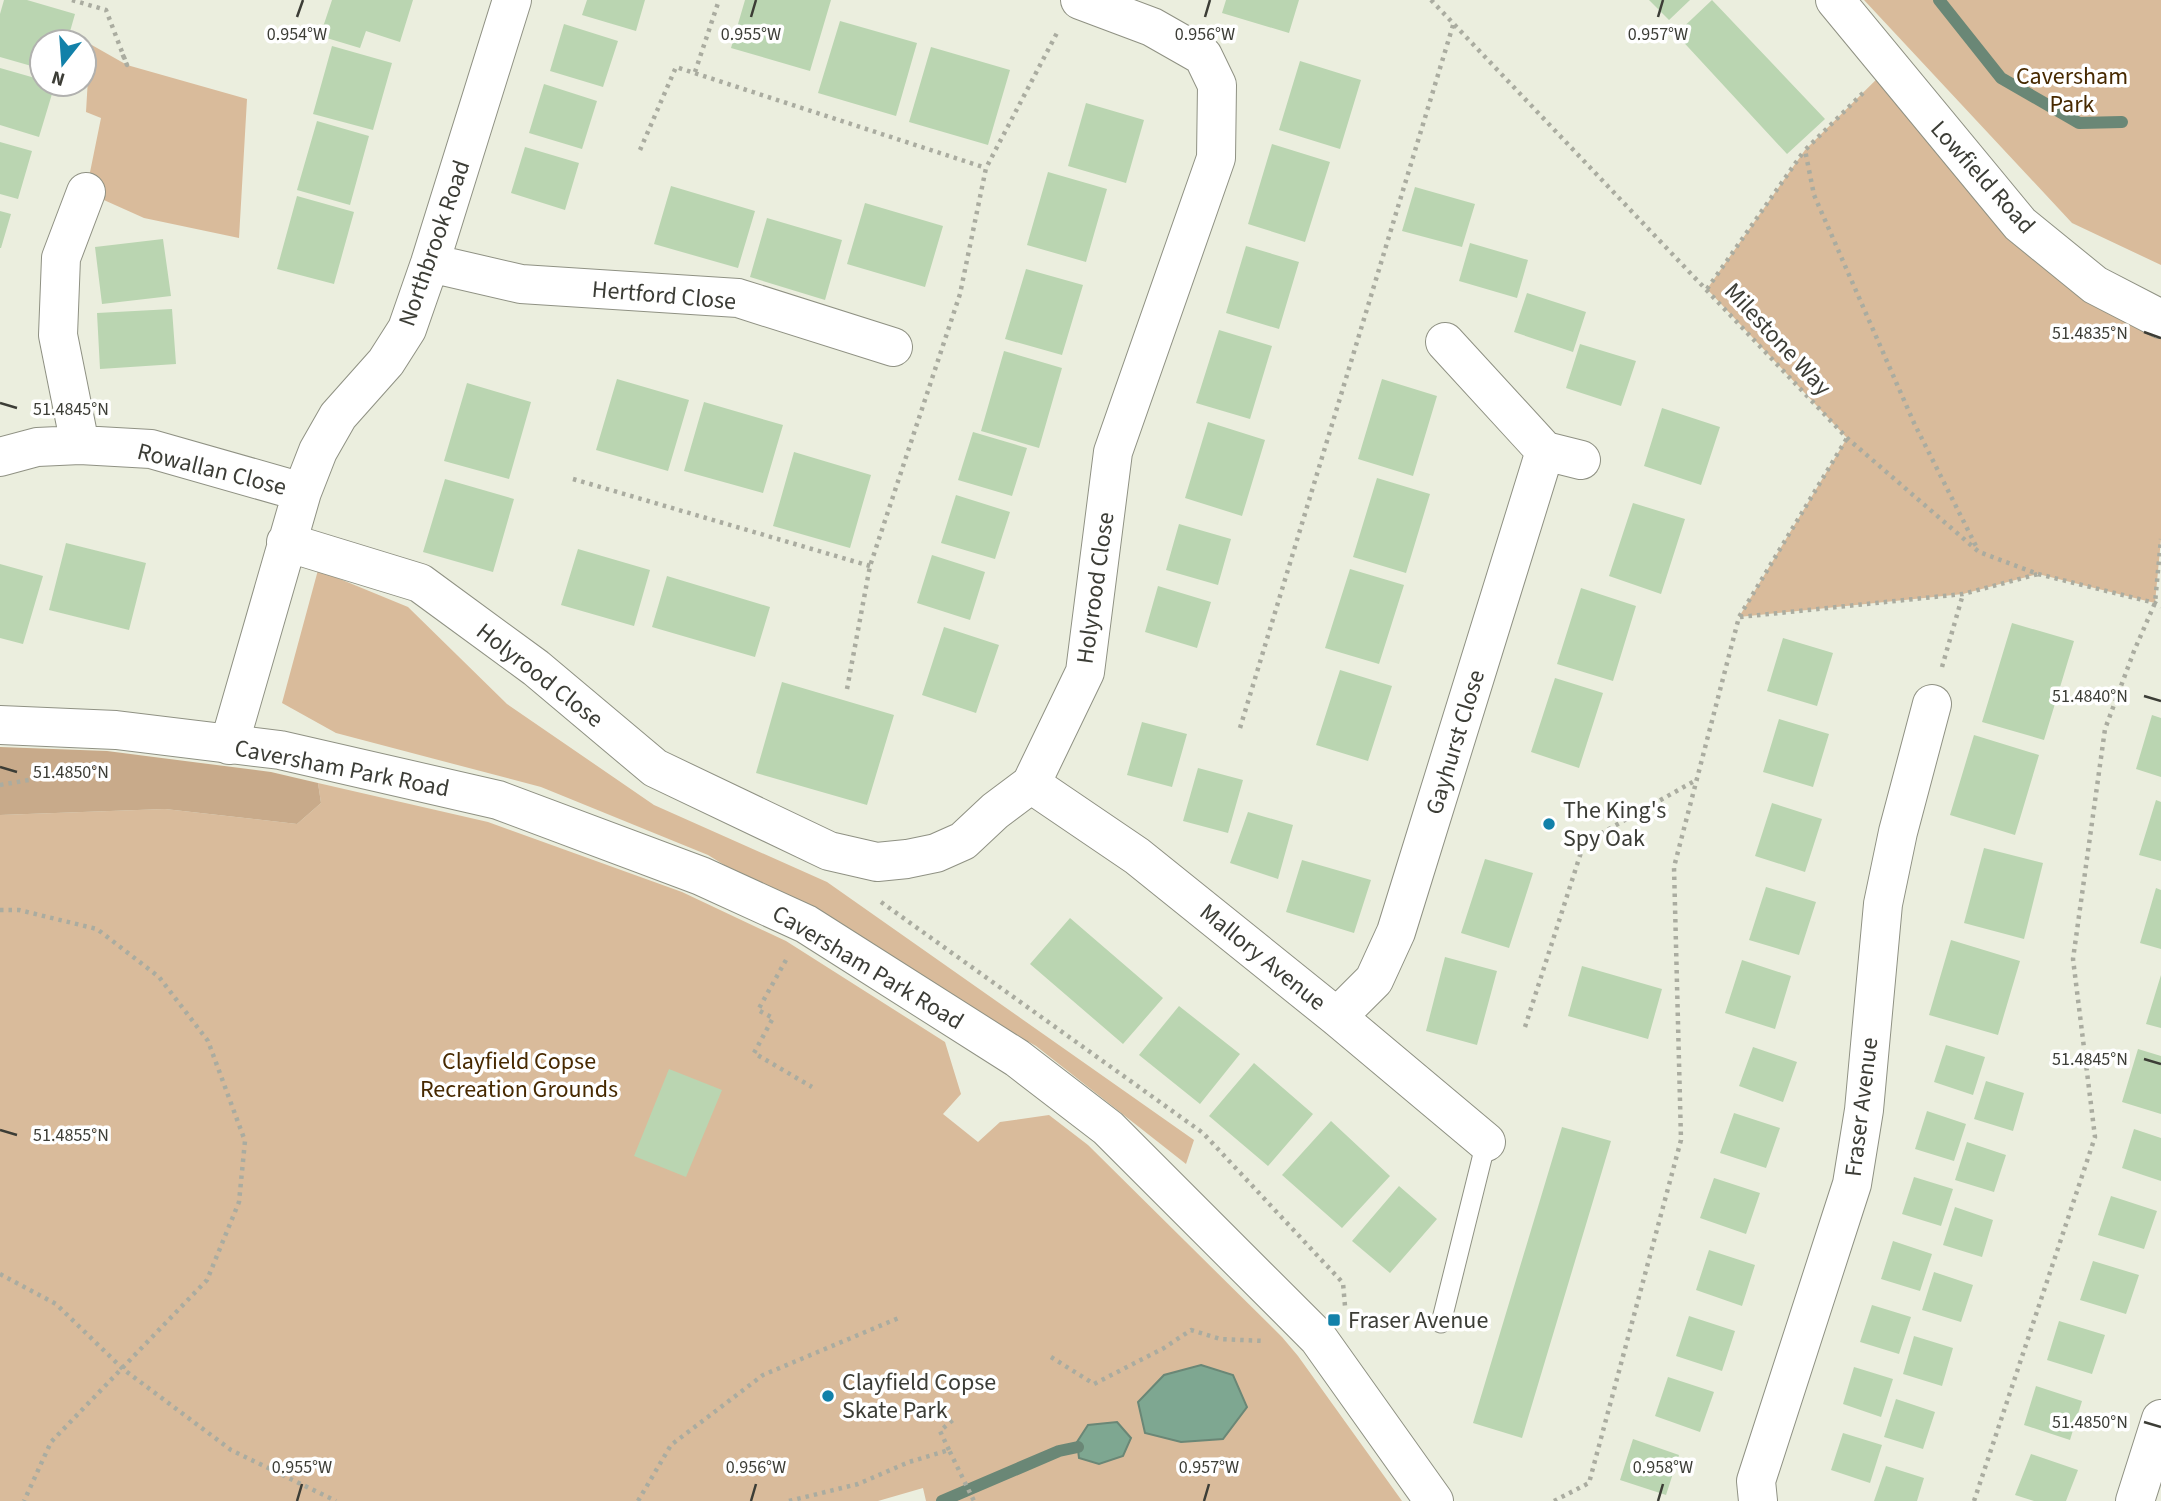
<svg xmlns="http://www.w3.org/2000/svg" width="2161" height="1501" font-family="'Source Sans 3',sans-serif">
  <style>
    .green { fill: #d9bb9b }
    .forest { fill: #c8aa8a }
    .water { fill: #7ea791; stroke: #6a8776; stroke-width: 2 }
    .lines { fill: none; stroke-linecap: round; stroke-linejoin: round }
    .stream { stroke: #6a8776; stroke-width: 12 }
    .building { fill: #bad5b1 }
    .lane-casing { stroke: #8f9183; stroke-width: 21 }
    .street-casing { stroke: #8f9183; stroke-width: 40 }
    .secondary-casing { stroke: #8f9183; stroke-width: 40 }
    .path { stroke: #aaaca0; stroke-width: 4.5; stroke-dasharray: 3.5 5; stroke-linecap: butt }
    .lane { stroke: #fff; stroke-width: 19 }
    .street { stroke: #fff; stroke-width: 38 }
    .secondary { stroke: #fff; stroke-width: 38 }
    .ticks { fill: none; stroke: #3c3d36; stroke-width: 2.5 }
    .poi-dot { fill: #1281a9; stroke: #fff; stroke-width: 2.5 }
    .labels { text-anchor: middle; stroke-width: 7; stroke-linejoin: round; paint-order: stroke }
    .park-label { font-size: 24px; fill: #472900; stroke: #fff }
    .street-label { font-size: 24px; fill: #3c3d36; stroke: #fff }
    .poi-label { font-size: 24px; fill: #3c3d36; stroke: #fff; text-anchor: start }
    .ticks-label { font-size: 18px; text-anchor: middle; fill: #3c3d36; stroke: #fff; stroke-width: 7; stroke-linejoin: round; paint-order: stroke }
  </style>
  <rect width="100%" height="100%" fill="#ebeede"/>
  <path class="green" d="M1864,0H2161V265L2072,223Z
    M90,44L127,65L247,99L239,238L144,218L86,192L101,118L86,112Z
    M1889,67L1950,141L2161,319V539L2155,603L2038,574L1963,594L1739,617L1847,438L1707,289L1805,150Z
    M318,570L408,607L507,704L654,805L827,882L1194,1140L1186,1164L1036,1046L820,924L708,855L541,787L336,733L282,703Z
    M318,783L488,822L682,892L786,941L945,1042L961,1094L943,1114L978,1142L1000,1122L1049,1115L1088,1145L1282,1337L1298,1356L1402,1501H926L923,1488L878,1501H0V815L165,809L297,824L321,803Z"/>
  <path class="forest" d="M0,747L107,751L271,772L318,783L321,803L297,824L165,809L0,815Z"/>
  <path class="water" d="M1201,1365L1233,1375L1247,1407L1223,1439L1181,1442L1145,1433L1138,1402L1164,1375Z
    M1117,1422L1131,1438L1123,1456L1099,1464L1079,1458L1077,1442L1088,1425Z"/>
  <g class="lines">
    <path class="stream" d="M1939,0L2001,78L2079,123L2122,122
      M942,1501L1059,1451L1078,1447"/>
  </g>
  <path class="building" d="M4,0H27L75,14L67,42H42V69L0,57V14Z
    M332,0H413L400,42L366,31L360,48L320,36Z
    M587,0H645L636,31L582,15Z
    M745,0H831L810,71L731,48Z
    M1226,0H1299L1289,33L1222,13Z
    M1649,0H1690L1669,20Z
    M1712,0L1825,119L1787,154L1676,34Z
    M840,21L917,43L896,116L818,93Z
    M564,24L618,41L603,87L550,71Z
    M332,46L392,63L373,130L313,114Z
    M931,47L1010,70L988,145L909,122Z
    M1300,61L1361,80L1340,149L1279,130Z
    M0,68L42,80V84H55L39,137L0,125Z
    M544,84L597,101L582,149L529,133Z
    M1086,103L1144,120L1126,183L1068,166Z
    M317,121L369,136L350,205L297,190Z
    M0,142L32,151L18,199L0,194Z
    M1272,144L1330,162L1305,242L1248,224Z
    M525,147L579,163L565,210L511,193Z
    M1048,172L1107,189L1086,262L1027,245Z
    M671,186L755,211L738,268L654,244Z
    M1415,187L1475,204L1462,247L1402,231Z
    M297,196L354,212L334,284L277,269Z
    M865,203L943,226L925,287L847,264Z
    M0,211L11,214L1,248H0Z
    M767,218L842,240L825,300L750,277Z
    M163,239L171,296L102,304L95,247Z
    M1470,243L1528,260L1517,298L1459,281Z
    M1246,246L1299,262L1279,329L1226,313Z
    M1026,269L1083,285L1062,355L1005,339Z
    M1527,293L1586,312L1573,352L1514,332Z
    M172,309L176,364L100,369L97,313Z
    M1219,330L1272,346L1250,419L1196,403Z
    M1580,344L1636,361L1621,406L1566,388Z
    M1004,351L1062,368L1039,448L981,431Z
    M617,379L689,400L668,471L596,450Z
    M1382,379L1437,396L1413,476L1358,459Z
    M467,383L531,402L509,479L444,461Z
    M704,402L783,425L763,493L684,471Z
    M1662,408L1720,427L1701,485L1644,466Z
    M1208,422L1265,440L1242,516L1185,498Z
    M973,432L1027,448L1012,496L958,480Z
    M794,452L871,475L850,548L773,526Z
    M1377,478L1430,494L1406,573L1353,557Z
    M445,479L514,499L493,572L423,552Z
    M956,495L1010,512L995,559L941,543Z
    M1633,503L1685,519L1661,594L1609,576Z
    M1179,524L1231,539L1218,585L1166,570Z
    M66,543L146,563L129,630L49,610Z
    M578,549L650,570L634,626L561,605Z
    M932,555L985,572L970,620L917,603Z
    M0,564L43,576L23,644L0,638Z
    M1350,569L1404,585L1379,664L1325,648Z
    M667,576L770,607L755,657L652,627Z
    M1158,586L1211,602L1197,648L1145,632Z
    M1581,588L1636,606L1613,681L1557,664Z
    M2012,623L2074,641L2044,740L1982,722Z
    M944,627L999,645L976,713L922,695Z
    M1783,638L1833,653L1817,706L1767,691Z
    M1340,670L1392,686L1368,761L1316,745Z
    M1555,678L1603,693L1579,768L1531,752Z
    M782,682L894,715L867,805L756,773Z
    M2152,715L2161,718V777L2136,769Z
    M1779,719L1829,734L1813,787L1763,772Z
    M1142,722L1187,734L1172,787L1127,775Z
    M1974,735L2039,755L2015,835L1950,815Z
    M1198,768L1243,780L1228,833L1183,821Z
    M2156,800L2161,802V861L2139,855Z
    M1772,803L1822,819L1805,872L1755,856Z
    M1248,812L1293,825L1278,879L1230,863Z
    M1984,848L2043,863L2024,939L1964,923Z
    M1485,859L1533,873L1509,948L1461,933Z
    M1302,860L1371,880L1354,933L1286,912Z
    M1766,887L1816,902L1799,955L1749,940Z
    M2156,888L2161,890V949L2140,943Z
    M1070,918L1163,998L1123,1044L1030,964Z
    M1951,940L2020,961L1998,1035L1929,1015Z
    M1445,957L1497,971L1477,1045L1426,1031Z
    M1742,960L1791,976L1775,1029L1725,1013Z
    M1582,966L1662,989L1648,1039L1568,1016Z
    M2161,975V1028L2146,1024Z
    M1179,1006L1240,1054L1200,1104L1139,1055Z
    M1946,1045L1985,1057L1973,1095L1934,1082Z
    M1753,1047L1797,1062L1783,1102L1739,1086Z
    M2138,1049L2161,1056V1114L2122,1102Z
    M1254,1063L1313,1114L1268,1166L1209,1116Z
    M669,1069L722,1090L686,1177L634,1156Z
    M1986,1081L2024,1093L2013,1131L1974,1119Z
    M1927,1111L1966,1124L1954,1161L1915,1149Z
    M1734,1113L1780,1128L1766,1168L1720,1153Z
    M1331,1121L1390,1176L1342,1228L1282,1175Z
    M1562,1127L1611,1141L1522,1438L1473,1423Z
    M2134,1129L2161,1138V1181L2122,1168Z
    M1967,1142L2006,1155L1994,1192L1955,1180Z
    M1914,1177L1953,1189L1941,1226L1902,1214Z
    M1714,1178L1760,1193L1746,1234L1700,1218Z
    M1399,1186L1437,1219L1390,1273L1352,1241Z
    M2111,1196L2157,1211L2144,1249L2098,1235Z
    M1955,1207L1993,1220L1982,1257L1943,1245Z
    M1893,1241L1932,1254L1920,1291L1881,1279Z
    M1709,1250L1755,1265L1742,1306L1696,1290Z
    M2093,1261L2139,1275L2126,1314L2080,1300Z
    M1934,1272L1973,1285L1961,1322L1922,1310Z
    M1872,1305L1911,1317L1899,1354L1860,1342Z
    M1689,1316L1735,1331L1722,1371L1676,1356Z
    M2059,1321L2105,1335L2092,1374L2047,1360Z
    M1914,1336L1953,1348L1942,1386L1903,1374Z
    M1854,1367L1893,1379L1881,1417L1843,1404Z
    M1668,1377L1714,1392L1700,1432L1655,1416Z
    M2036,1386L2082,1401L2070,1440L2024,1425Z
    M1896,1399L1935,1412L1923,1449L1884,1437Z
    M1843,1433L1882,1445L1870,1483L1831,1470Z
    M1633,1439L1679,1455L1666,1495L1620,1480Z
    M2031,1454L2078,1470L2066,1501H2034L2015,1495Z
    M1886,1466L1924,1478L1917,1501H1874Z"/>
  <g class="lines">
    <g class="lane-casing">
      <path id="lane" d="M1441,1323L1486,1142"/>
    </g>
    <g class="street-casing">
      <path id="street" d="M430,263L521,284L738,298L893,347
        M1445,342L1545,451L1581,460
        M80,445L58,335L61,258L86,192
        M0,457L37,447L80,445L151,449L302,492
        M286,542L420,583L536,668L655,768L829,851L877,862L907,859L936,853L963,841L995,811L1031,784L1085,672L1113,452L1216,158L1217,85L1203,56L1152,27L1080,0
        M229,745L302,492L318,451L338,416L386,362L407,329L430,263L512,0
        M1031,784L1137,856L1337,1017L1486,1142
        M1337,1017L1374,980L1396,932L1545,451
        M1758,1501L1756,1481L1852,1184L1864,1110L1883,904L1898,832L1932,704
        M2135,1501L2161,1419"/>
    </g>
    <g class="secondary-casing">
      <path id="secondary" d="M1835,0L2020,224L2095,285L2161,319
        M0,725L116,730L280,750L498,800L701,876L806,924L1017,1058L1108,1128L1318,1338L1434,1501"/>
    </g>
    <path class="path" d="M72,0L106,10L127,65L122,53
      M1431,0L1847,438L1979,552L2038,574L2155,603L2161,607
      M695,72L719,0
      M1863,93L1805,150L1814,195L1914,423L1977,548
      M640,150L676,67L986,168
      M1707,289L1804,151
      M573,479L870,566
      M1740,617L1963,594L2038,574
      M1942,667L1963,594
      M847,689L870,566L960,294L986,168L1058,31
      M1240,728L1454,22
      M0,785L75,772
      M881,902L1203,1133L1343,1283L1345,1306
      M0,910H19L97,929L159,977L208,1041L245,1141L239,1202L207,1280L51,1442L24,1501
      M786,960L758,1010L773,1018L754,1053L812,1087
      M1525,1027L1584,843L1698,779
      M0,1274L56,1304L123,1369L231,1450L336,1501
      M1051,1357L1094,1384L1164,1348L1191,1330L1220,1339L1264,1341
      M949,1450L940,1431L954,1419
      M638,1501L671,1445L763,1375L901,1317
      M789,1501L858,1484L909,1462L949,1450L974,1501
      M1554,1501L1589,1483L1681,1140L1674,867L1739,617L1847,438
      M1974,1501L2095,1137L2073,959L2105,729L2134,651L2155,603L2161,539"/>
    <use href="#lane" class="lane"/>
    <use href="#street" class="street"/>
    <use href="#secondary" class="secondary"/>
  </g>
  <path class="ticks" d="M297,17L303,0M751,17L756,0M1205,17L1210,0M1658,17L1663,0M2144,332L2161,338M0,403L17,408M2144,696L2161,701M0,767L17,772M2144,1059L2161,1064M0,1130L17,1135M2144,1422L2161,1427M297,1501L302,1484M751,1501L756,1484M1204,1501L1209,1484M1658,1501L1663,1484"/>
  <g class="poi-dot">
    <circle cx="1549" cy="824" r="7"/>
    <rect x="1327" y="1313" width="14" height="14" rx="3.5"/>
    <circle cx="828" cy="1396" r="7"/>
  </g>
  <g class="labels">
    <g class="park-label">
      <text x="2072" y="84">Caversham<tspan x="2072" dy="28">Park</tspan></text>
      <text x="519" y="1069">Clayfield Copse<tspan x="519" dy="28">Recreation Grounds</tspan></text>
    </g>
    <g class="street-label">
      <text transform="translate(1983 177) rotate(48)" y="8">Lowfield Road</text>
      <text transform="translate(434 243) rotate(-71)" y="8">Northbrook Road</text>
      <text transform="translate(664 295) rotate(5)" y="8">Hertford Close</text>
      <text transform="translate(1778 339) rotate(47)" y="8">Milestone Way</text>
      <text transform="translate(212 469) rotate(14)" y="8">Rowallan Close</text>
      <text transform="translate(1095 588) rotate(-82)" y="8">Holyrood Close</text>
      <text transform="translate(540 675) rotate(38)" y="8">Holyrood Close</text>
      <text transform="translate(1455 742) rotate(-73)" y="8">Gayhurst Close</text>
      <text transform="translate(342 768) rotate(11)" y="8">Caversham Park Road</text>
      <text transform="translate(1263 957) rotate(39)" y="8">Mallory Avenue</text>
      <text transform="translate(868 967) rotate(31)" y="8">Caversham Park Road</text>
      <text transform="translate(1861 1107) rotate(-83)" y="8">Fraser Avenue</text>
    </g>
    <g class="poi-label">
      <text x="1563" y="818">The King's<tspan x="1563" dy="28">Spy Oak</tspan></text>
      <text x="1348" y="1328">Fraser Avenue</text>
      <text x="842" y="1390">Clayfield Copse<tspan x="842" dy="28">Skate Park</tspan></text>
    </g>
  </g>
  <g class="ticks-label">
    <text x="297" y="40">0.954°W</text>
    <text x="751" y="40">0.955°W</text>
    <text x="1205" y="40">0.956°W</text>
    <text x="1658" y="40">0.957°W</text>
    <text x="2090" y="339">51.4835°N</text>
    <text x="71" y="415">51.4845°N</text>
    <text x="2090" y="702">51.4840°N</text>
    <text x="71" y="778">51.4850°N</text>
    <text x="2090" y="1065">51.4845°N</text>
    <text x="71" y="1141">51.4855°N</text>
    <text x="2090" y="1428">51.4850°N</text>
    <text x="302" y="1473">0.955°W</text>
    <text x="756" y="1473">0.956°W</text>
    <text x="1209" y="1473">0.957°W</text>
    <text x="1663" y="1473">0.958°W</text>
  </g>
  <g transform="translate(63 63) rotate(197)"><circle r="33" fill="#ffffff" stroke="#b1b1af" stroke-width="2"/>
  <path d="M0-5L12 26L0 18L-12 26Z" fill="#1281a9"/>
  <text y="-10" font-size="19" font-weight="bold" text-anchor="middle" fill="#3c3d36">N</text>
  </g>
</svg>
